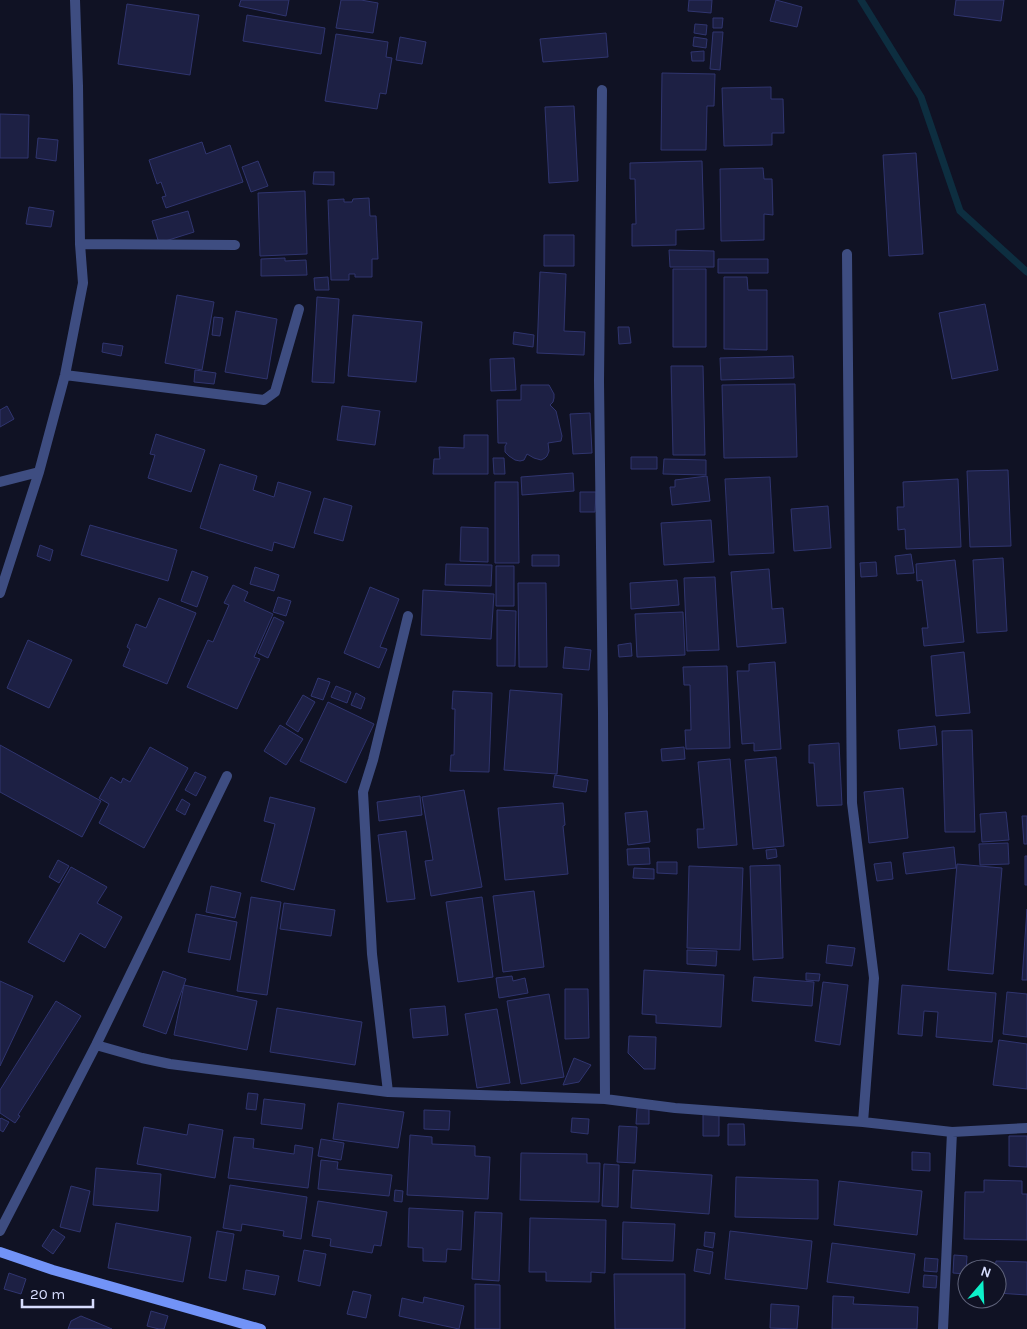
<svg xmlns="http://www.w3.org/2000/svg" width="1027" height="1329" font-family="Karla,sans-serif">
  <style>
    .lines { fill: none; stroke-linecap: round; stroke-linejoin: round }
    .stream { stroke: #0d2e40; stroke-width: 7 }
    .building { fill: #1d2044; stroke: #30356f }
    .street { stroke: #3e4d81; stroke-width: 10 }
    .secondary { stroke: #7293f7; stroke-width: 10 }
  </style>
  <rect width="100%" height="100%" fill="#101224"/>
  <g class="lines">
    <path class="stream" d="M861,0L921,97L960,211L1027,272"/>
  </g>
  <path class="building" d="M241,0H289L286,16L239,6Z
    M341,0H361L378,3L373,33L336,28Z
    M689,0H712L711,13L688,11Z
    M776,0L802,7L797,27L770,21Z
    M956,0H1004L1001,21L954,15Z
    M127,4L199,15L190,75L118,64Z
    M247,15L325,28L321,54L243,41Z
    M713,18H723L722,28H713Z
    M695,24L707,25L706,35L694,33Z
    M713,32H723L720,70L710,69Z
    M606,33L608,57L543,62L540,39Z
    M336,34L388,42L386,57L392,58L386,94L380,93L377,109L325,101Z
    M400,37L426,42L422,64L396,60Z
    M694,37L707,39L706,48L693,46Z
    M704,51V61H692L691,52Z
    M662,73L715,74L714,106H707L706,150H661Z
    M771,87V99H783L784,133H772V145L724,146L722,88Z
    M574,106L578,181L549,183L545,107Z
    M0,114L29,115L28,158H0Z
    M38,138L58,140L56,161L36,158Z
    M202,142L206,154L230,145L243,182L166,208L162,197L166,196L161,182L157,184L149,160Z
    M916,153L923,254L889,256L883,155Z
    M258,161L268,186L251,192L242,167Z
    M702,161L704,229L676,230V245L632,246V224H636L635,179H630V163Z
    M763,168L764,179H772L773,215L764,214V240L721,241L720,169Z
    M314,172H334V185L313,184Z
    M305,191L307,254L260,256L258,193Z
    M369,198L370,216H376L378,259H372V277H355V274H349V280H331L328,200L344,199V202H352L353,199Z
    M29,207L54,211L51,227L26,224Z
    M188,211L194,232L159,243L152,221Z
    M544,235H574V266H544Z
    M669,250L714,251V267H670Z
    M285,258V261L306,260L307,275L261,276V259Z
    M718,259H768V273H718Z
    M673,269H706V347H673Z
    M540,272L566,274L564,331L585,332L584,355L537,353Z
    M328,277L329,290H315L314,278Z
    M724,277H747L748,290H767V350L724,349Z
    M177,295L214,302L202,370L165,363Z
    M317,297L339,299L334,383L312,382Z
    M985,304L998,370L952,379L939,313Z
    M236,311L277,319L267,379L225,372Z
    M353,315L422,322L416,382L348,376Z
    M214,317L223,318L220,336L212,335Z
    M618,327H629L631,343L619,344Z
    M514,332L534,335L533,347L513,344Z
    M103,343L123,346L121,356L102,352Z
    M793,356L794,378L721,380L720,358Z
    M514,358L516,390L491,391L490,359Z
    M671,366H703L705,455H673Z
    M195,370L216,373L214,384L194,382Z
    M795,384L797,457L724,458L722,385Z
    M521,385H549L554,394V398L553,402L550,405L556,411L562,436L561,441L548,443L549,451L547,456L545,458L541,460L534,458L527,454L524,460L520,461L515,460L509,456L505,452V446L507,443H498L497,400H521Z
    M7,406L14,419L0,427V410Z
    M342,406L380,411L375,445L337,440Z
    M590,413L592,453L573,454L570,414Z
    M156,434L205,450L191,492L148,478L155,455L150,454Z
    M464,435H488V474H433L434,459H440L439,447L464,448Z
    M631,457H657V469H631Z
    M493,458H504L505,474H494Z
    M664,459L706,460V475L663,474Z
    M220,464L257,476L253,490L274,497L278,482L311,492L294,548L274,542L272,551L200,528Z
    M1008,470L1011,546L970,547L967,471Z
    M573,473L574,491L522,495L521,477Z
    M707,476L710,501L672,505L670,487H675V480Z
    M770,477L774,553L729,555L725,479Z
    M958,479L961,547L906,549L905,529L898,530L897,507H904L903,482Z
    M495,482H518L519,563H495Z
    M580,492H596L595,512H580Z
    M324,498L352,506L343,541L314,533Z
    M828,506L831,548L794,551L791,509Z
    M711,520L714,562L664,565L661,523Z
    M90,525L177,550L168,581L81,555Z
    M461,527L488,528V562L460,561Z
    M40,545L53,550L50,561L37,556Z
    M911,554L914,573L897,574L895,556Z
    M532,555H559V566H532Z
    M1003,558L1007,631L977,633L973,560Z
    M955,560L964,642L924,646L922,628H928L922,580L917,581L916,564Z
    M876,562L877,576L861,577L860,563Z
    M446,564L492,565L491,586L445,585Z
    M496,566H514V606H496Z
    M255,567L279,575L274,591L250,584Z
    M769,569L772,609L783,608L786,643L737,647L731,572Z
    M192,571L208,577L197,607L181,601Z
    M715,577L719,650L687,651L684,578Z
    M677,580L679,605L631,609L630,583Z
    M518,583H546L547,667H519Z
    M233,585L248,592L244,601L273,614L254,657L260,659L237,709L187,687L208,640L213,642L229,605L224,603Z
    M370,587L399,599L380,647L387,649L379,668L344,653Z
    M423,590L494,594L491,639L421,635Z
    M278,597L291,601L286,616L273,612Z
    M159,598L196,613L167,684L123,666L130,649L127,647L136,624L146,628Z
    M497,610L516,611L515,666H497Z
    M683,612L685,655L637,657L635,614Z
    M274,617L284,622L268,658L258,653Z
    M28,640L72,660L49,708L7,688Z
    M631,643L632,656L619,657L618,645Z
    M565,647L591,650L589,670L563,668Z
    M964,652L970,713L936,716L931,656Z
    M775,662L781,749L754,751V743L742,744L737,671H749V664Z
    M727,666L730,748L686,749L685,730H691L690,685H684L683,667Z
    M318,678L330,682L323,700L311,696Z
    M336,686L351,692L347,703L331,697Z
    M510,690L562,694L557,774L504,770Z
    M453,691L492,693L489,772L450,771L451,755H454L455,709H452Z
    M356,693L365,698L361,709L351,705Z
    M303,695L315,702L298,732L286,724Z
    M328,702L374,724L346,783L300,761Z
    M280,725L303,739L286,765L264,751Z
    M935,726L937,745L900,749L898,730Z
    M972,730L975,832H945L942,731Z
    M839,743L842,805L817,806L814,763H809V745Z
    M0,745L101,801L82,837L0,792Z
    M150,747L188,768L144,848L99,823L109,804L99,798L111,777L121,783L123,778L130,782Z
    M684,747L685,759L662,761L661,749Z
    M776,757L784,846L753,849L745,760Z
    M730,759L737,845L698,848L697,829H704L698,762Z
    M195,772L206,777L196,796L185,790Z
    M555,775L588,780L586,792L553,787Z
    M903,788L908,838L869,843L864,792Z
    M464,790L482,887L431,896L425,861L433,860L422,797Z
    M420,796L422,815L379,821L377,802Z
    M270,797L315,808L294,890L261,881L275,824L264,821Z
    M182,799L190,804L185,815L176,810Z
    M563,803L565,825L563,826L568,874L505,880L498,808Z
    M647,811L650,842L628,845L625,813Z
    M1006,812L1009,840L982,842L980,814Z
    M1022,816H1027V844H1024Z
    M406,831L415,899L387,902L378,835Z
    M1008,843L1009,864L980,865L979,844Z
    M954,847L956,868L906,874L903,853Z
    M649,848L650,864L628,865L627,849Z
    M776,849L777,857L767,859L766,850Z
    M1025,856H1027V885H1025Z
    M58,860L69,866L59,883L49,877Z
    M657,862H677V874L657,873Z
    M891,862L893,879L877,881L874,864Z
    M957,864L1002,868L993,974L948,970Z
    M780,865L783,958L753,960L750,866Z
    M689,866L743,868L740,950L687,948Z
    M71,867L107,887L97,903L122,917L105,948L80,933L64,962L28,942Z
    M634,868L654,869V879L633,878Z
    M211,886L241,893L235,918L206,912Z
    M534,891L544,967L503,972L493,896Z
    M251,897L281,902L267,995L237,991Z
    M482,897L493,977L458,982L446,902Z
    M284,903L335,910L331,936L280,929Z
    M1027,909V980H1022Z
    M196,914L237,922L230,960L188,952Z
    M828,945L855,948L852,966L826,963Z
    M687,950L717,951L716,966L687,964Z
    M644,970L724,975L721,1027L656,1023V1015L642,1014Z
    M163,971L186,979L166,1034L143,1026Z
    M806,973L820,974L819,981L806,980Z
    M512,976L513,981L525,978L528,993L499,998L496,978Z
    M754,977L814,982L812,1006L752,1001Z
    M0,981L33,996L0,1066Z
    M823,982L848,985L840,1045L815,1041Z
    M184,985L257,1001L247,1050L174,1035Z
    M902,985L996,993L992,1042L936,1037L938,1012L924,1011L922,1036L898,1034Z
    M565,989H588L589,1038L565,1039Z
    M1007,992L1027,994V1037L1003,1034Z
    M549,994L564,1077L521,1084L507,1001Z
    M56,1001L81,1016L18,1115L20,1116L15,1123L0,1113V1090Z
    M445,1006L448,1035L413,1038L410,1009Z
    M277,1008L362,1022L355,1065L270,1052Z
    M497,1009L510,1083L477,1088L465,1014Z
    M629,1036L656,1037L655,1069H644L628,1053Z
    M999,1040L1027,1044V1089L993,1085Z
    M574,1058L591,1065L579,1082L563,1085Z
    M248,1093L258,1094L256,1110L246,1109Z
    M264,1099L305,1104L302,1129L261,1124Z
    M338,1103L404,1112L398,1148L333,1139Z
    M637,1108H649V1124H636Z
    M424,1110L450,1111L449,1130L424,1129Z
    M703,1114H719V1136H703Z
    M1,1118L9,1122L3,1132L0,1130V1119Z
    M572,1118L589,1119L588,1134L571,1132Z
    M189,1124L223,1130L215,1178L137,1164L144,1127L187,1135Z
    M728,1124H744L745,1145H728Z
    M619,1126L637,1127L635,1163L617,1162Z
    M410,1135L432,1137V1144L475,1146V1156L490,1157L488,1199L407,1195Z
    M1009,1136H1027V1167L1009,1166Z
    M234,1137L254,1139L253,1148L294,1154L295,1145L313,1148L308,1188L228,1178Z
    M321,1139L344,1143L341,1160L318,1156Z
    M912,1152L930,1153V1171L912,1170Z
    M521,1153L587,1154V1163H600L599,1202L520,1200Z
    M321,1160L338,1162L337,1169L392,1175L389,1196L318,1189Z
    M604,1164L619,1165L618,1207L602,1206Z
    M96,1168L161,1174L158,1211L93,1205Z
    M633,1170L712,1175L709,1214L631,1208Z
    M736,1177L818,1180V1219L735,1217Z
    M984,1180L1022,1181V1194H1027V1240L964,1239L965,1192H984Z
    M839,1181L922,1191L917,1235L834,1225Z
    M230,1185L307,1197L301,1239L283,1236L284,1231L242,1224L241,1231L223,1228Z
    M71,1186L90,1191L80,1232L60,1227Z
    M395,1190L403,1191L402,1202L394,1201Z
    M318,1201L387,1212L381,1246L374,1245L372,1253L330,1246L331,1239L312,1236Z
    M409,1208L463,1211L461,1250L447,1249L446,1262L423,1261V1248L408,1247Z
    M475,1212L502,1213L499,1281L472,1279Z
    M530,1218L606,1220L605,1273L591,1272V1282L546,1281V1272H529Z
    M623,1222L675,1224L673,1261L622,1259Z
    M116,1223L191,1237L183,1282L108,1268Z
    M53,1229L65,1237L53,1254L42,1246Z
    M217,1231L234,1234L226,1281L209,1278Z
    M730,1231L812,1241L807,1289L725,1279Z
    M705,1232L715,1233L713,1248L704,1246Z
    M832,1243L915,1254L909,1293L827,1282Z
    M697,1249L713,1252L710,1274L694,1271Z
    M304,1250L326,1254L320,1286L298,1281Z
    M954,1255L967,1256L966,1274L953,1273Z
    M925,1258L938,1259L937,1272L924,1271Z
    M996,1261L1027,1262V1295L997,1293V1269H995Z
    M246,1270L279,1276L275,1295L243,1289Z
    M9,1273L26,1279L21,1294L4,1289Z
    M614,1274H685V1329H615Z
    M924,1275L937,1276L936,1288L923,1287Z
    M475,1284L500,1285V1329H475Z
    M353,1291L371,1295L366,1318L347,1314Z
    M833,1296L854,1297L853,1304L918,1307L917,1329H832Z
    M424,1297L464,1306L459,1329L399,1316L402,1298L423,1303Z
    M771,1304L799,1306L797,1329L770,1328Z
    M151,1311L168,1316L164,1329H159L147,1326Z
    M81,1316L112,1329H68L71,1321Z"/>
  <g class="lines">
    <path class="street" d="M602,90L599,381L603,713L605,1099
      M80,244L235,245
      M847,254L852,803L874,978L863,1122
      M65,375L264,400L275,392L299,309
      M0,482L39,472
      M0,593L39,472L65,375L83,283L80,244L78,86L75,0
      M96,1045L142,1058L170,1064L388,1092L605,1099L675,1108L863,1122L952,1132L1027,1128
      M388,1092L372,954L363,792L373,760L408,616
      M0,1231L96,1045L227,776
      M943,1329L952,1132"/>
    <path class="secondary" d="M0,1252L53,1270L261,1329"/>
  </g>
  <g transform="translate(982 1284) rotate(19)"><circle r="24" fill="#101224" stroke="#5f637b"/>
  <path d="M0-4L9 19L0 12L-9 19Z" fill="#0df1ca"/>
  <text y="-8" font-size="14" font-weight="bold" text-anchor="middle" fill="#d6dcfd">N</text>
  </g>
  <path d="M22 1299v8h71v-8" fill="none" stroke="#d6dcfd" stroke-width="2.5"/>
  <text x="30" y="1299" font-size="15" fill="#d6dcfd" stroke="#101224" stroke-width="4" paint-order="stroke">20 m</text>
</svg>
